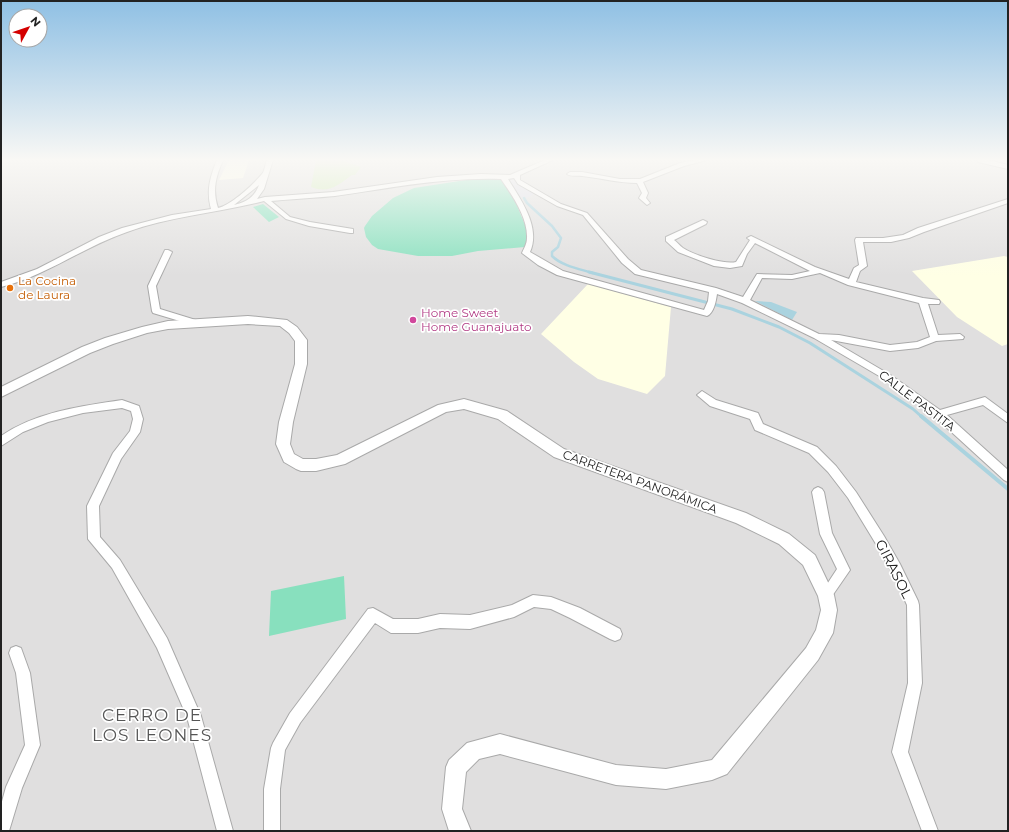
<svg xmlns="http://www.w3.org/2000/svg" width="1009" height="832" font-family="Montserrat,sans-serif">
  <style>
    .residential { fill: #e0dfdf }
    .education { fill: #ffffe5 }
    .grass { fill: #cdebb0 }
    .pitch { fill: #88e0be }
    .plaza { fill: #dddde8 }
    .water { fill: #aad3df }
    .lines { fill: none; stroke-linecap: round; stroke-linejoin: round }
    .stream-far2 { stroke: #aad3df; stroke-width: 2.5 }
    .stream-far1 { stroke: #aad3df; stroke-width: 3 }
    .stream { stroke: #aad3df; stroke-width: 4 }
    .minor-casing { stroke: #a9a9a9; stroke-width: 2 }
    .tertiary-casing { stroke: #a9a9a9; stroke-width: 2 }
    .minor { fill: #fff; fill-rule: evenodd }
    .tertiary { fill: #fff; fill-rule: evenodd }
    .food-dot { fill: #e8710a; stroke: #fff; stroke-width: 1.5 }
    .hotel-dot { fill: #d1479c; stroke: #fff; stroke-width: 1.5 }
    .labels { text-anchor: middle; stroke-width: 3.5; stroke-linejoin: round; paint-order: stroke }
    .food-label { font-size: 12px; fill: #c56008; stroke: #fff; text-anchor: start }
    .hotel-label { font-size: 12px; fill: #b23c85; stroke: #fff; text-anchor: start }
    .street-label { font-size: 12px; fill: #222; stroke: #fff }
    .near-street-label { font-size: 14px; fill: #222; stroke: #fff }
    .near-quarter-label { font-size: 17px; letter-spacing: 1px; fill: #555; stroke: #fff }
  </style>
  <rect width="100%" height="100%" fill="#f2efe9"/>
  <path class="residential" d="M1,160H1008V831H1Z"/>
  <path class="education" d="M229,160H267L249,161L243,178L219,180Z
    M1004,256L1008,257V344L1002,346L957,317L912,271Z
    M588,284L671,307L665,376L647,394L598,379L574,362L541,334Z"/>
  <path class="grass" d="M316,160H341L361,167L355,175H352C338,185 329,194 311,187Z"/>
  <path class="pitch" d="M479,178L503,180L513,196L528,232L525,247L478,251L452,256H418L378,249L372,245L366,237L364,228L365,226L372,216L393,198L414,188Z
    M263,204L279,217L269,222L253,207Z
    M344,576L346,619L269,636L271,591Z"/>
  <path class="plaza" d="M514,177L516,182L535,193L527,198L519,197L508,178Z"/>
  <path class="water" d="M755,301L771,302L797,312L792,320Z"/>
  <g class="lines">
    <path class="stream-far2" d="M524,198L527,203L552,226L561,238L558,247L552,252V256C562,266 580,269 593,273"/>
    <path class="stream-far1" d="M589,272L732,309L779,327L810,343L913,409L922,417"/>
    <path class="stream" d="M921,416L1008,489"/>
    <g class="minor-casing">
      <path id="minor" d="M217,160H223C216,176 212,190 218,208C231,205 253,185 262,174C265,171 265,164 267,160H273L264,189L257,199L265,197L333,192L437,177L481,174L510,175L545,160H553L520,175V180L561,204L587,213L628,259L641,270L716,288L743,297L757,274L792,275L810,271L755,243L747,254L742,266L730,268L714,266L678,252L666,241V237L703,220L707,222L706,224L674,240C677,242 680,246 683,248C694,255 724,265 736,262L750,240L747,238L751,236L815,267L849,279L854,268L859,265L855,240L856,238H883L903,235L918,228L1008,199V203L924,232L909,238L891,242H863L867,266L860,271L856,282L923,298L939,300L940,302L939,304H928L938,335L960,334L964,337L963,339L936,341L918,348L890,351L831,340L892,376L940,410L985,397L1008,414V423L983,405L947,415L1008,470V482L1004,480L935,417L886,380L814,338L742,303L717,294C716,301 714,313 707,316L557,275L538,265L522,253C524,248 527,244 527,238C528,218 512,195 501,179C445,177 390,188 335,196C314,198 292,199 271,201L290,217L310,222L353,229V233H350L309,226L286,219L264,201C218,213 171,216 127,232C83,247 46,276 1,287V282L37,269L99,237L122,228L172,215L211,209C206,191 210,177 217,160ZM514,178L518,184L557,206L583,215L622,263L635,274L709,292L708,301L704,310L563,271L530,252C541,227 521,200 508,179ZM259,185C254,198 246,202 234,205ZM820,273L848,285L919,303L930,337L917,342L890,345L839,335L819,334L750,300L762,278L792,279Z
        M695,160H707L684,166L643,182L648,193L646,198L650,203L647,205L639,198L642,193L637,183C618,183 601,178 582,176C577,175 571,177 567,174L570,172H582L620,179H640L680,163Z
        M995,160H1008V164L996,161Z
        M165,250H168L172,252L156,286L160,309L199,321L200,323L199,325H193L153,313L152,311L148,286Z
        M702,391L716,400L758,413L763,424L817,447L836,466L856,492L884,536L900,564L918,601L919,605L922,683L908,752L938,831H922L892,752L908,683L907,605L892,572L876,544L848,498L828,472L809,453L755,430L750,419L710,406L697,395Z
        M122,400L139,406L143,419L140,432L121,459L99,506L100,537L120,560L167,638L201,716L233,831H217L187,717L157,648L112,568L88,539L87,506L113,453L130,431L133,419L131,411L122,408L83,413L48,422L23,432L1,446V436C36,412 81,406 122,400Z
        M818,487L822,489L824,492L832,533L850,570L830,599L826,601L822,599L820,595L837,569L820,534L812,492L814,489Z
        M533,595L551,597L580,608L620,629L622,634L620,639L615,641L610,639L570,618L551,609L534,607L514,617L470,629L440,628L418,633H391L375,623L300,723L285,750L280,789V831H264V789L271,748L273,743L290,713L368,609L373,608L393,619H418L440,614L470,615L512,605Z
        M16,646L21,648L30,673L40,745L22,788L9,831H1V805L6,787L25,745L16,673L9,653L11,648Z"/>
    </g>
    <g class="tertiary-casing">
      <path id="tertiary" d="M977,160H989L1008,165V169L978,162Z
        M248,316L287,320L297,327L307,340V364L293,422L290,444L294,454L303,459H316L337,455L438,405L464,399L507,411L564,449L746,513L789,534L815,555L834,595L837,610L833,633L818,660L727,774L712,780L666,789L616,785L500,754L479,759L466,772L462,809L471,831H449L442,809L446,767L449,760L467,743L500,734L616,765L666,769L712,760L806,648L816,630L821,610L818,596L803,565L779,544L736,523L554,457L498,419L464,409L446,412L345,464L316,471H301L296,469L284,462L276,444L279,422L295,364V341L289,333L280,326L248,324L168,329L147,333L113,344L90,353L1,397V387L82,347L105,338L142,327L168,321Z"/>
    </g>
    <use href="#minor" class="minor"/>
    <use href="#tertiary" class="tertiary"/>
  </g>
  <linearGradient id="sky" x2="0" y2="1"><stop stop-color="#8fc0e4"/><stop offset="0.58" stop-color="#f9f8f5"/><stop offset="1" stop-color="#f9f8f5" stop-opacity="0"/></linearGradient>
  <rect width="1009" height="276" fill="url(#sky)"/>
  <circle class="food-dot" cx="10" cy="288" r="4"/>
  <circle class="hotel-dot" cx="413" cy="320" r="4"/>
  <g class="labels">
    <g class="food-label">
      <text x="18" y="285">La Cocina<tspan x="18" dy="14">de Laura</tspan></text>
    </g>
    <g class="hotel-label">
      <text x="421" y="317">Home Sweet<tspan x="421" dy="14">Home Guanajuato</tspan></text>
    </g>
    <g class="street-label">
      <text transform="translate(917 401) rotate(37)" y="4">CALLE PASTITA</text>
      <text transform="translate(640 482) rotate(20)" y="4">CARRETERA PANORÁMICA</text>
    </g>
    <g class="near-street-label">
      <text transform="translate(894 569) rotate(63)" y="5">GIRASOL</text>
    </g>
    <g class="near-quarter-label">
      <text x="152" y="721">CERRO DE<tspan x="152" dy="20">LOS LEONES</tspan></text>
    </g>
  </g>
  <rect width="1009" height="832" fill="none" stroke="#222222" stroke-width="4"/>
  <g transform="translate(28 28) rotate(50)"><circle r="19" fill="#ffffff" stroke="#a7a7a7"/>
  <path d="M0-3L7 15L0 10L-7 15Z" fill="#d40000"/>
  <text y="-6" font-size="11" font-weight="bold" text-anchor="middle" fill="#222222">N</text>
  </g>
</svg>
